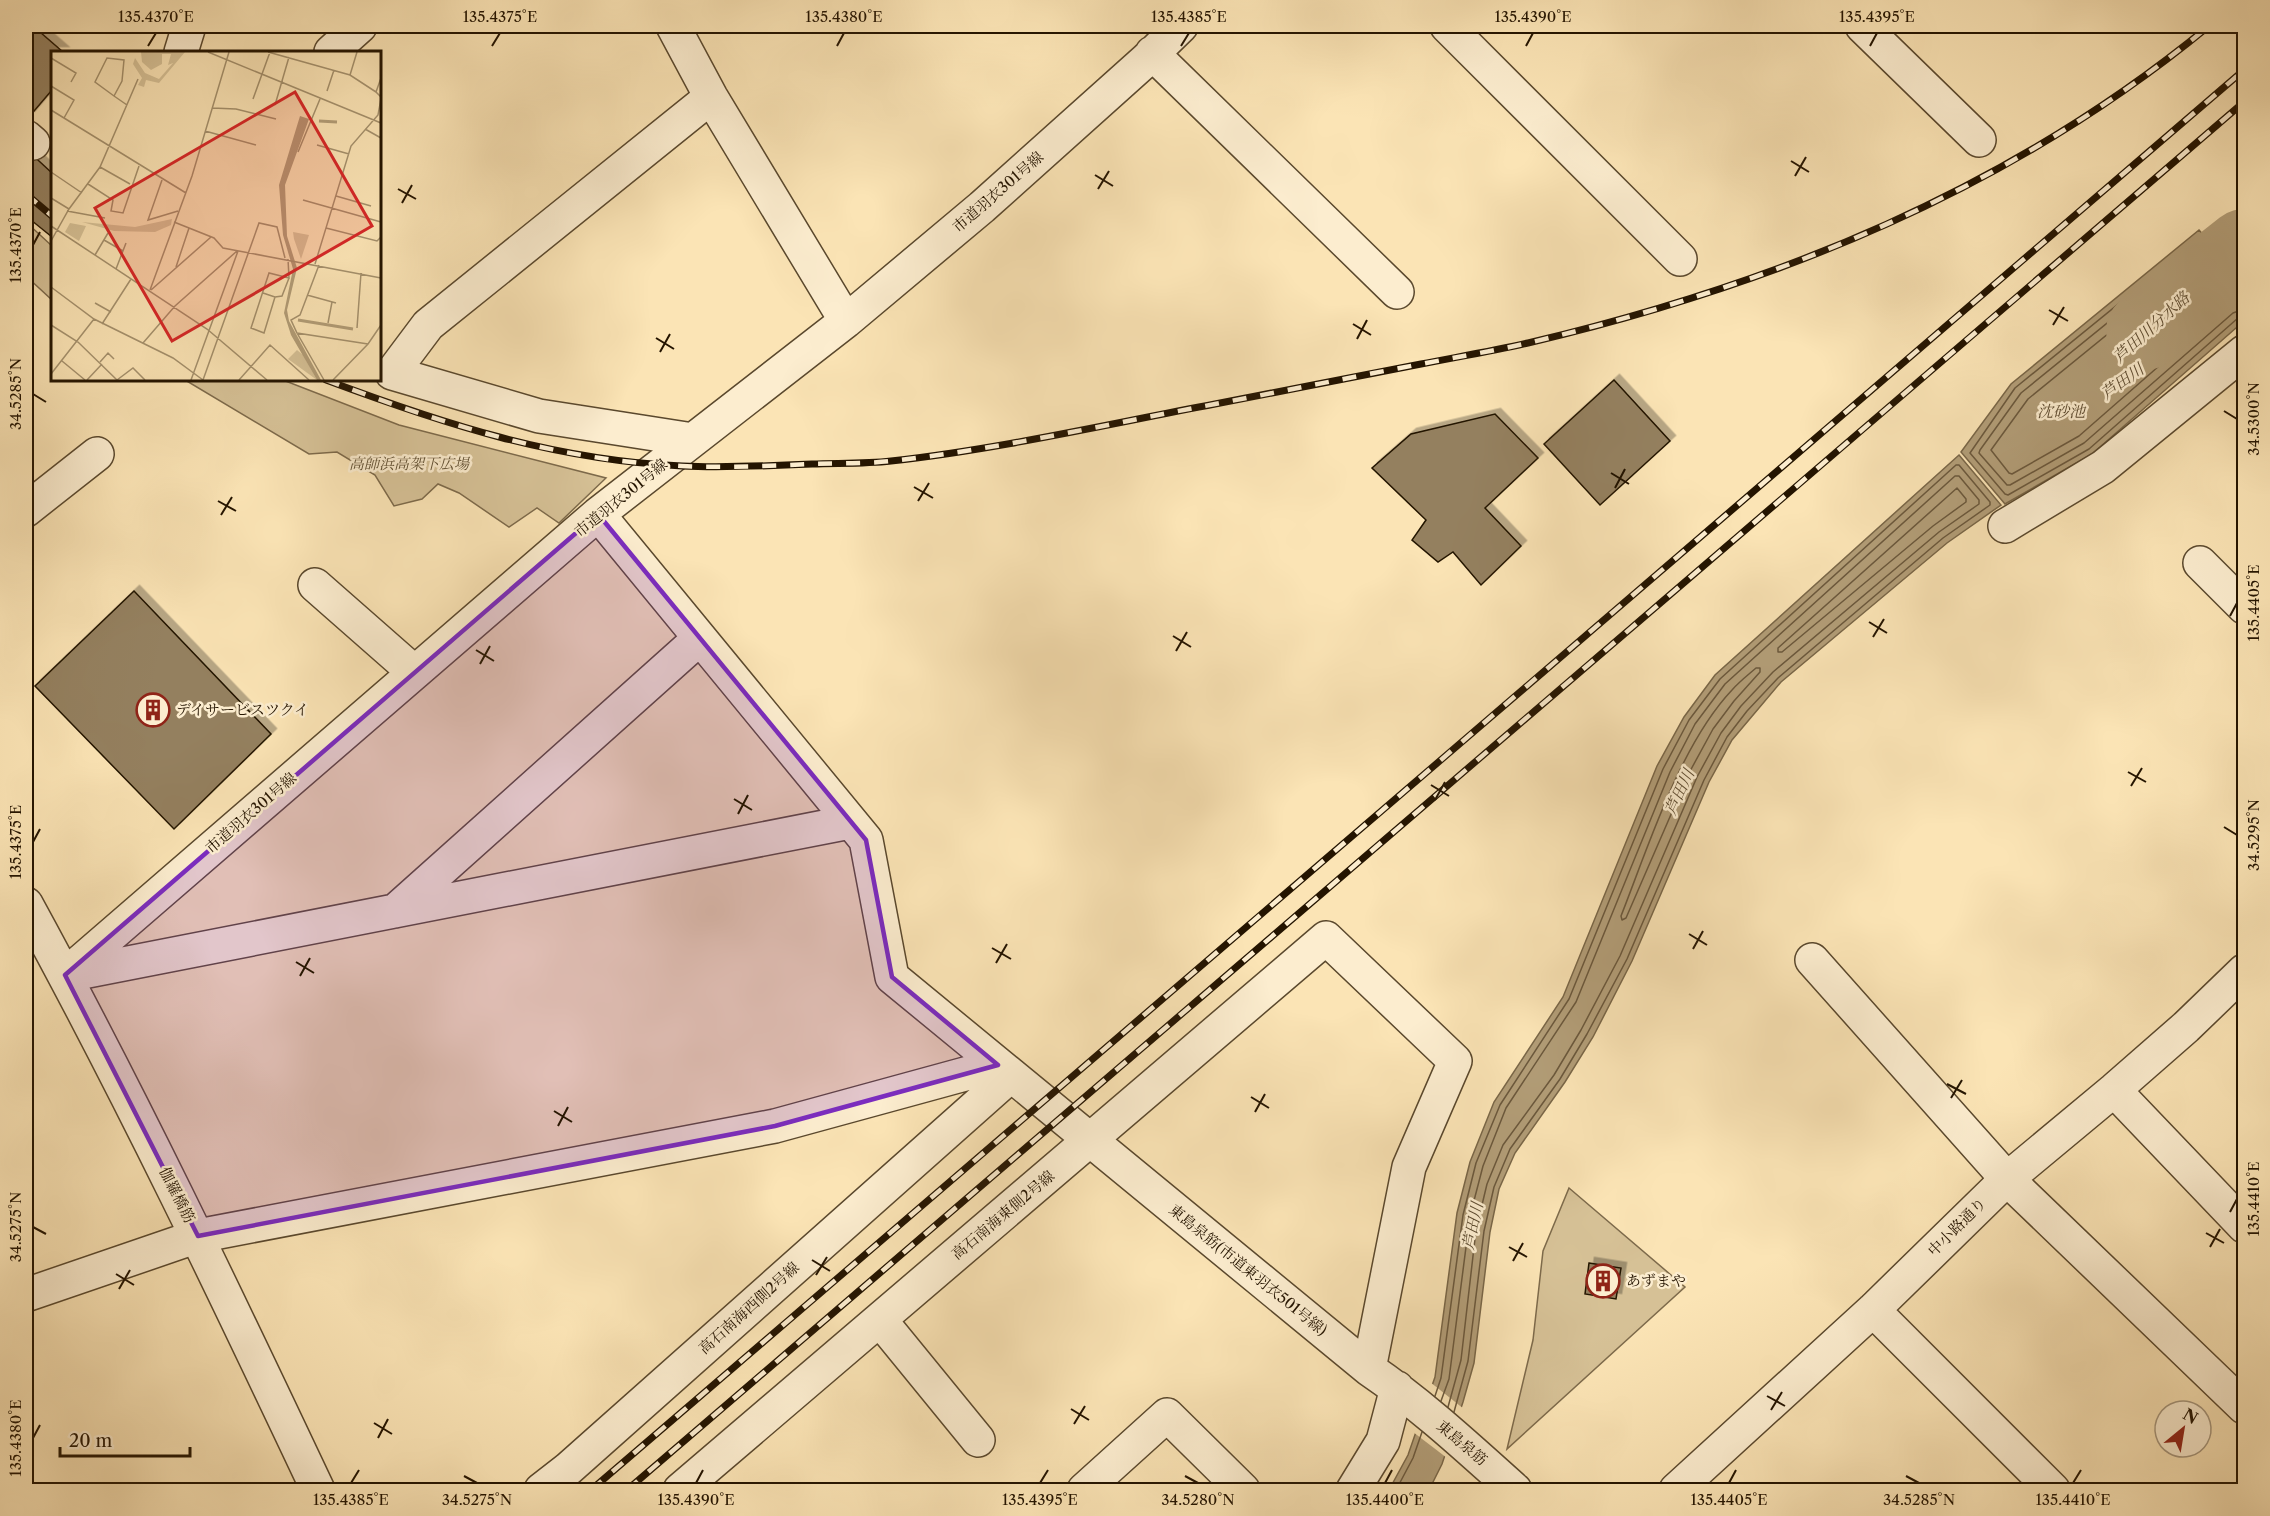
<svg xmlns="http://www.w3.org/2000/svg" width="2270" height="1516" font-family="'Libre Caslon Text','Noto Serif JP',serif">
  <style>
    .green { fill: #d6c196; stroke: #7d6a4b; stroke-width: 1.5 }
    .water { fill: #b29d77; stroke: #796647; stroke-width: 1.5 }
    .pier { fill: #fbe4b5 }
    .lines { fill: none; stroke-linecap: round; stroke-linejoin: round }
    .shore { stroke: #6b583c; stroke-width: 1.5 }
    .river { stroke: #b29d77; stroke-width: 78 }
    .building { fill: #94805e; stroke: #241400; stroke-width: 1.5; filter: url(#shadow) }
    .minor-casing { stroke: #5a482d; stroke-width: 36 }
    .minor { stroke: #fcedcf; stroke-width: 33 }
    .rail-casing { stroke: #241400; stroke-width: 7 }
    .rail { stroke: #fcedcf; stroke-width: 4.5; stroke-dasharray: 14; stroke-linecap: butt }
    .marked { fill: #7b2cbf; fill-opacity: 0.2; stroke: #7b2cbf; stroke-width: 4.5; stroke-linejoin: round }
    .ticks { fill: none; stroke: #241400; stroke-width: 2 }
    .labels { text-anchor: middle; stroke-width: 5; stroke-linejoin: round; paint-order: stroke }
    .street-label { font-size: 15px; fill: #241400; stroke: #fcedcf }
    .park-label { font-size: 15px; font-style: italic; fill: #625134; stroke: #fcedcf }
    .poi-label { font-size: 15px; fill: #241400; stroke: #fcedcf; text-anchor: start }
    .water-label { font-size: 16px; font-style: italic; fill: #5d4b30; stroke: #fcedcf }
    .inset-river { fill: none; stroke: #b29d77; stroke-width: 3 }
    .inset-road { fill: none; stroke: #a5916d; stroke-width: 1.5 }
    .view { fill: #d62828; fill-opacity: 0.15; stroke: #d62828; stroke-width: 3 }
    .inset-edge { fill: none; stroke: #241400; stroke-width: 3 }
    .neatline { fill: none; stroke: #241400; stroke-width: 2 }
    .ticks-label { font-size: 15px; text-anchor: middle; fill: #241400 }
  </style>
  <defs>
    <filter id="shadow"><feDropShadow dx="5.5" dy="-5.5" stdDeviation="0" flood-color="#0004"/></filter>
  </defs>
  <rect width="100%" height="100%" fill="#fbe4b5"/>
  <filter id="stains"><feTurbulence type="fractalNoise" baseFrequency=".00333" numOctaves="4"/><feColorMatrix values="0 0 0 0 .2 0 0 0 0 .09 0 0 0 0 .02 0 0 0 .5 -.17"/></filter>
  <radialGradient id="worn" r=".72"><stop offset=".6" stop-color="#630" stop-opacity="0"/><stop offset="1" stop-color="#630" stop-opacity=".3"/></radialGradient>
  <path class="green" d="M26,222L52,246V300L26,276Z
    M185,380H283L399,425L606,478L559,523L537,508L509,527L459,493L438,484L422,499L394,506L375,475L337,452L309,454Z
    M1569,1188L1685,1287L1507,1449L1533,1340L1543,1251Z"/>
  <path class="water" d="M2199,230L2244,282V321L2092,454L2005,504L1961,452L2011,384Z
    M1959,455L2001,505L1947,543L1781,682L1732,740L1709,782L1632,961L1593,1037L1565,1082L1515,1153L1499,1189L1490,1232L1474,1363L1463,1402L1442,1464L1429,1490H1389L1408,1455L1435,1377L1457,1213L1470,1162L1494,1102L1563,997L1657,766L1684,717L1715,675Z"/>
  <path class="pier" d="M1430,1382L1464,1409L1447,1458L1413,1432Z"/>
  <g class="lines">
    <path class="shore" d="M2195,263H2199L2231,299V303L2079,436L2012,474L2009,473L1991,450L2028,399Z
      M2244,285L2238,283L2201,241L2197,240L2015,388L1970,453L2005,494L2008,495L2089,449L2238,318L2244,316
      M2244,292L2233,289L2200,251H2196L2021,393L1980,450L1979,453L2007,485H2010L2084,443L2233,313L2244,309
      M1957,488L1966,499V502L1933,526L1782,652H1778V648Z
      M1756,668H1760V672L1734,701L1713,729L1689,773L1626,918L1622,920L1621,916C1649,845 1680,745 1732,690C1739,682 1748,675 1756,668Z
      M1435,1396L1441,1378L1463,1215L1476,1163L1500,1105L1569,999L1663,769L1689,720L1720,679L1956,465H1959L1990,502V505L1943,538L1778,678L1747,711L1727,737L1704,780L1627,959L1587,1034L1560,1079L1510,1149L1494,1187L1484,1231L1468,1361L1454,1412
      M1441,1401L1449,1379L1470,1216L1483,1166L1506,1108L1576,1002L1670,772L1695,724L1725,684L1955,476H1959L1979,500V504L1939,532L1773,672L1741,706L1721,733L1697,777L1620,956L1581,1030L1554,1075L1503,1145L1487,1184L1476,1230L1461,1360L1448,1407
      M1396,1490L1413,1458L1422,1432"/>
    <path class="river" d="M2145,331L2177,301L2244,248"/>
  </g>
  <path class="building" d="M26,26H33L63,52H52V90L29,117L26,114Z
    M26,149L52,173V237L26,216Z
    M1614,380L1670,441L1600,505L1544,444Z
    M1495,414L1538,458L1485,508L1521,546L1481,585L1453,552L1438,562L1412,540L1426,520L1372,468L1411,434Z
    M134,591L271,734L174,829L35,686Z
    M1589,1263L1621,1268L1616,1299L1585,1294Z"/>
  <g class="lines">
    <g class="minor-casing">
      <path id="minor" d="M673,26L711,97L846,321
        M1447,26L1680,259
        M1862,26L1979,140
        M181,52L189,26
        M331,52L360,26
        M1152,53L1397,292
        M26,137L33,143
        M693,440L539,416L392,373L428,325L711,97
        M26,510L97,454
        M598,514L866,840L892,977L1369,1369C1422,1405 1468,1448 1515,1490
        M2005,526L2103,467L2244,352
        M2200,563L2244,607
        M315,585L414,672
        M26,904C131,1096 225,1293 318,1490
        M395,911L700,638
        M1812,960L2007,1179L2244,1407
        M65,975L598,514L846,321L982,207L1146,60L1181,26
        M67,975L850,822
        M2114,1090L2244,1226
        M26,1295L198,1236L775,1126L998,1065
        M1873,1310L2053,1490
        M880,1320L978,1440
        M541,1490L568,1469L1010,1076
        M680,1490L1326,938L1455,1061L1409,1167L1369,1369
        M1084,1490L1167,1415L1243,1490
        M1353,1490L1383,1441L1397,1388
        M1676,1490L1873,1310L2007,1179L2114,1090L2186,1027L2244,971"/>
    </g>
    <use href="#minor" class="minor"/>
    <g class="rail-casing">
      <path id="rail" d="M26,194L52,216
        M326,380C444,424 554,460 682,466C725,468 769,466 812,464C838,463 865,464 891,461C1000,449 1108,424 1215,404C1284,391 1352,377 1421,364C1457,357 1493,351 1528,343C1777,284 2010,190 2209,26
        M591,1490L2244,70
        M627,1490L2244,102"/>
    </g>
    <use href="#rail" class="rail"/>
  </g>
  <path class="marked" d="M598,514L866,840L892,977L998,1065L775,1126L198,1236L65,975Z"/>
  <path class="ticks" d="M148,46L156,33M492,46L500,33M837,46L844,33M1181,46L1189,33M1526,46L1533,33M1870,46L1877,33M1791,161L1809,172M1095,175L1113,186M1795,176L1806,157M398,189L416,199M1098,189L1109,171M402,203L412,185M33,245L40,232M2049,310L2068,321M1353,324L1371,335M2053,325L2064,307M656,338L674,349M1357,339L1367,320M660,352L670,334M33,394L46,402M2224,411L2237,419M1611,473L1629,484M914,487L933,498M1615,488L1625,469M218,501L236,511M918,501L929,483M221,515L232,497M2230,616L2237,603M1869,622L1887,633M1173,636L1191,647M1873,637L1884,619M476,650L494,661M1176,651L1187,632M480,664L490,646M2128,772L2146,782M1431,785L1449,796M2131,786L2142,768M734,799L752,810M1435,800L1445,782M738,814L748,795M2224,827L2237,835M33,842L40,829M1689,934L1707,945M992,948L1011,959M1693,949L1703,931M296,962L314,973M996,963L1007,944M300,976L310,958M1947,1084L1966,1094M1251,1097L1269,1108M1951,1098L1962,1080M554,1111L572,1122M1255,1112L1265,1094M558,1126L568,1107M2230,1212L2237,1199M33,1227L46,1234M2206,1233L2224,1243M1509,1247L1527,1257M2210,1247L2220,1229M812,1260L830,1271M1513,1261L1523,1243M116,1274L134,1285M816,1275L827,1257M119,1289L130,1270M1767,1396L1785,1406M1071,1409L1089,1420M1771,1410L1782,1392M374,1423L392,1434M1074,1424L1085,1406M33,1438L40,1425M378,1438L388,1419M464,1476L477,1483M1185,1476L1198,1483M1906,1476L1919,1483M351,1483L359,1470M696,1483L703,1470M1040,1483L1048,1470M1385,1483L1392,1470M1729,1483L1736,1470M2073,1483L2081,1470"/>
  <defs>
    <g id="building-ring" transform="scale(1.725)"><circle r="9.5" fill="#fcedcf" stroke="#8f2418" stroke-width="1.5"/><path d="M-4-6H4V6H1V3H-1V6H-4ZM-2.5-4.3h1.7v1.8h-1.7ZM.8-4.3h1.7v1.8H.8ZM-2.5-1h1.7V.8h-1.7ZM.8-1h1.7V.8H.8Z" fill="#8f2418"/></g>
  </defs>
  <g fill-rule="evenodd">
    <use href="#building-ring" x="153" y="710"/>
    <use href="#building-ring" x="1603" y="1281"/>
  </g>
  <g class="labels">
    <g class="street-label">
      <text transform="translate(998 192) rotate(-41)" y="5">市道羽衣301号線</text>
      <text transform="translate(621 498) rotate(-39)" y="5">市道羽衣301号線</text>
      <text transform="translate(251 813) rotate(-41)" y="5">市道羽衣301号線</text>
      <text transform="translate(177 1195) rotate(63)" y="5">伽羅橋筋</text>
      <text transform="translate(1003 1215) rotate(-40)" y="5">高石南海東側2号線</text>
      <text transform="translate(1957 1227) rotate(-45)" y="5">中小路通り</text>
      <text transform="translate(1248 1270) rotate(39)" y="5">東島泉筋(市道東羽衣501号線)</text>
      <text transform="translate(749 1308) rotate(-42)" y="5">高石南海西側2号線</text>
      <text transform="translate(1462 1443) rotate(40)" y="5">東島泉筋</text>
    </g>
    <g class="park-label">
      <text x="409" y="469">高師浜高架下広場</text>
    </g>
    <g class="poi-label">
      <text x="176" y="715">デイサービスツクイ</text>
      <text x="1626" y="1286">あずまや</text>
    </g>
    <g class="water-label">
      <text transform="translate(2151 327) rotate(-42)" y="6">芦田川分水路</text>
      <text transform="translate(2122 381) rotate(-36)" y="6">芦田川</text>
      <text x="2061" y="417">沈砂池</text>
      <text transform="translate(1679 792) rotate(-65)" y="6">芦田川</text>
      <text transform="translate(1472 1226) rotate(-78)" y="6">芦田川</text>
    </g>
  </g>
  <g transform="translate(51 51)">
    <rect width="330" height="330" fill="#fbe4b5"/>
    <path d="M90,1H134L108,32L95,29L93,36L87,34L91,27L82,13L84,7L94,22L108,28L122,12L117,14L120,3H111V13L100,19L91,11ZM121,168L120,174L104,181L63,180L31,171L84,176ZM19,172L35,175L28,190L14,181ZM242,181L258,184L250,208L243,188ZM246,299L252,304L266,329L237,308Z" fill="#d6c196"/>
    <path d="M249,65L258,68L234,134L236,185L246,217L236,259L238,270L270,329H266L240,284L233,262L242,218L232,184L228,134Z" fill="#b29d77"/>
    <path class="inset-river" d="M268,70L286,71M247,269L302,278"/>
    <path class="inset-road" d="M157,1L330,72M217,1L299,24L325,41M0,7L25,22L20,31M299,24L306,1M330,27L325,41L330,46M0,35L23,49L13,67M276,40L283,19M63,45L71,30L73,9L56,7L44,31L63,45L76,54M202,48L219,1M224,54L238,6M161,57L185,58L225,68M0,59L135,142M314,78L330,87M154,80L205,94M266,94L298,103M247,101L269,48M49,116L79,133M0,121L31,142M111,129L97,169L127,160M37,133L62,149L60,160L72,162L88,115M285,145L320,155M0,147L18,158M252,149L330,171M16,160L54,167M123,171L163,187L172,197L330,227M0,175L156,278L216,329M275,177L326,190L330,186M53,189L72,200M0,190L18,158L49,116L87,28M44,204L57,182M264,213L300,95L327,64L330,48M268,214L249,264L240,269L246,282L317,293M125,216L138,177M65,218L75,192M0,236L43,268L122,307L152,329M99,239L141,125L178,1M100,239L160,186M212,242L224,246L213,282L200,277L218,222L238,227L237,208M256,244L285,252M224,246L231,245L238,227M44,252L60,261M277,272L281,251M51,273L80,228M0,274L27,291L66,329M306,277L310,222M246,282L273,329M92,292L124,255L186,200M11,310L34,329M49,311L57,302L63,308M0,323L43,268M36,329L51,313M66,329L82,317L94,329M140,329L187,200M152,329L208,172L226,176L234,207M188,329L219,294L258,329M282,329L317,293L330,274"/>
    <path class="view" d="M244,41L321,175L121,290L44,157Z"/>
    <rect width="330" height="330" class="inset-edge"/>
  </g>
  <rect width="2270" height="1516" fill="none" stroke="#fbe4b5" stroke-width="66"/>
  <g transform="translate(2183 1429) rotate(30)"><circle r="28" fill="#fcedcf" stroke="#a6967c" stroke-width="1.5"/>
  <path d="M0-4.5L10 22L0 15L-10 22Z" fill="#8f2418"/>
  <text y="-9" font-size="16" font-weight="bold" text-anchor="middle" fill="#241400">N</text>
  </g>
  <path d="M60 1447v9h130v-9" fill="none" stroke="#241400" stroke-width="3"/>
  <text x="69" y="1447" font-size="18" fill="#241400" stroke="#fcedcf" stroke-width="4.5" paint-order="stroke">20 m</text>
  <rect x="33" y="33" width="2204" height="1450" class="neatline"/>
  <g class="ticks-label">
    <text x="156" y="22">135.4370°E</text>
    <text x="500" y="22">135.4375°E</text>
    <text x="844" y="22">135.4380°E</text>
    <text x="1189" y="22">135.4385°E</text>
    <text x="1533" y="22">135.4390°E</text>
    <text x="1877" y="22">135.4395°E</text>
    <text transform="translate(16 245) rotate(-90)" y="5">135.4370°E</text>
    <text transform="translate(16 394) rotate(-90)" y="5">34.5285°N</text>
    <text transform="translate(2254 419) rotate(-90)" y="5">34.5300°N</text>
    <text transform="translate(2254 603) rotate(-90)" y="5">135.4405°E</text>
    <text transform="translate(2254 835) rotate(-90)" y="5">34.5295°N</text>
    <text transform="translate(16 842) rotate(-90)" y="5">135.4375°E</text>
    <text transform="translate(2254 1199) rotate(-90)" y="5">135.4410°E</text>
    <text transform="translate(16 1227) rotate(-90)" y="5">34.5275°N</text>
    <text transform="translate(16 1438) rotate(-90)" y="5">135.4380°E</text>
    <text x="351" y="1505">135.4385°E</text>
    <text x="477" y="1505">34.5275°N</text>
    <text x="696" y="1505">135.4390°E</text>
    <text x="1040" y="1505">135.4395°E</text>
    <text x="1198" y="1505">34.5280°N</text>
    <text x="1385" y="1505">135.4400°E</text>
    <text x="1729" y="1505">135.4405°E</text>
    <text x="1919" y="1505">34.5285°N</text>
    <text x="2073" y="1505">135.4410°E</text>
  </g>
  <rect width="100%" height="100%" filter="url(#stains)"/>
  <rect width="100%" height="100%" fill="url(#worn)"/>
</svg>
